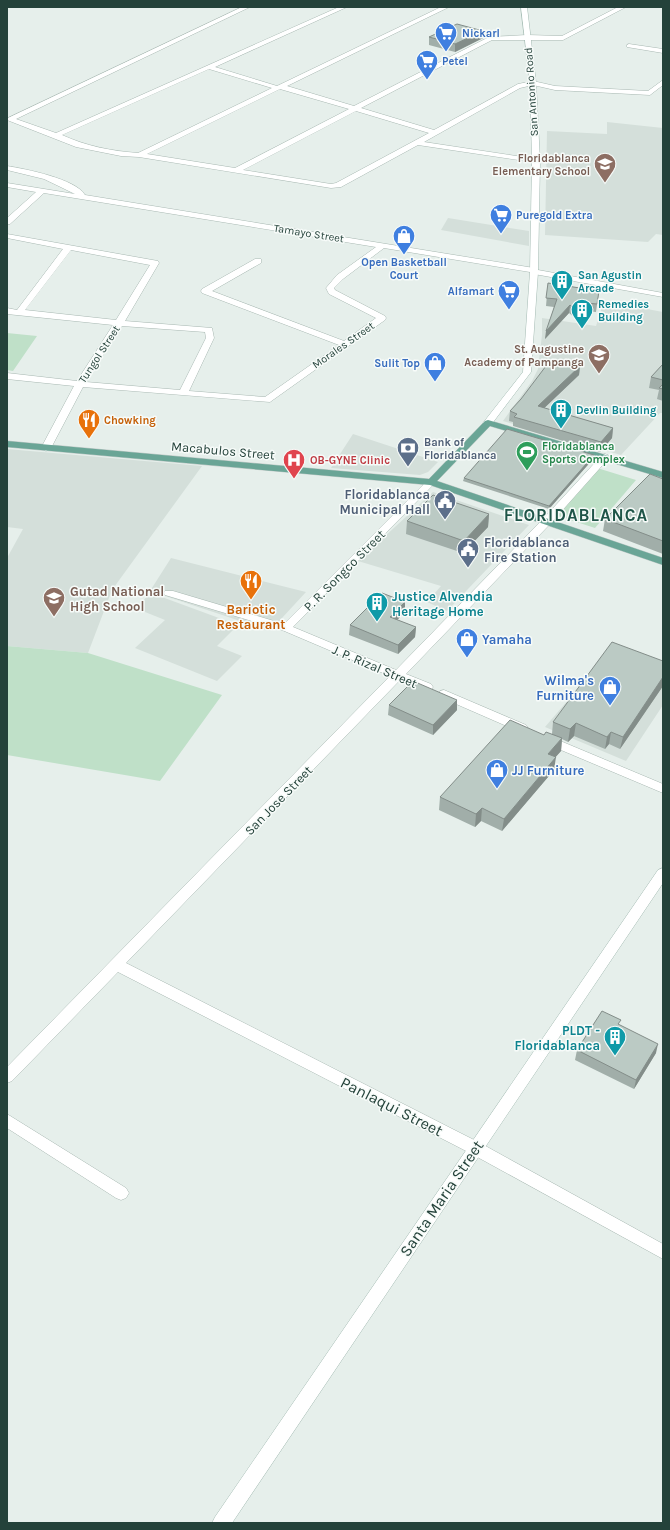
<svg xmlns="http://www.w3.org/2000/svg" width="670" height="1530" font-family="Karla,sans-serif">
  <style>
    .built { fill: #d4dfda }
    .green { fill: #bfe0c8 }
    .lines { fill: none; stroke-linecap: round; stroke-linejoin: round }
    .street-casing { stroke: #a8b8b2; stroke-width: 1 }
    .secondary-casing { stroke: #a4bbb3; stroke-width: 1 }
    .primary-casing { stroke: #c2cac8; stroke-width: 1 }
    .street { fill: #fff; fill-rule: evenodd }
    .secondary { fill: #fff; fill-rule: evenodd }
    .primary { fill: #6aa596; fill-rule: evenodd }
    .wall { fill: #a1aea9 }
    .shaded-wall { fill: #838d89 }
    .building { fill: #bbcac4; stroke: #838d89 }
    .labels { text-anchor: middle; stroke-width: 3; stroke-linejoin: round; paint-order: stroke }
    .far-shop-label { font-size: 11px; font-weight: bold; fill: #366cbe; stroke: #f7fbf9; text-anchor: start }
    .far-street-label { font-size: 11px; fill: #24423a; stroke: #f7fbf9 }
    .far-education-label { font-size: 11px; font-weight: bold; fill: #785e54; stroke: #f7fbf9; text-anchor: end }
    .far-culture-label { font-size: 11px; font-weight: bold; fill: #0d838f; stroke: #f7fbf9; text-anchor: start }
    .far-food-label { font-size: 11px; font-weight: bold; fill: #c56008; stroke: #f7fbf9; text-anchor: start }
    .far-service-label { font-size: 11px; font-weight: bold; fill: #4e5e75; stroke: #f7fbf9; text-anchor: start }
    .far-leisure-label { font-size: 11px; font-weight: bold; fill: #27864d; stroke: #f7fbf9; text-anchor: start }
    .far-health-label { font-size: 11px; font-weight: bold; fill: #be3a42; stroke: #f7fbf9; text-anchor: start }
    .street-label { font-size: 13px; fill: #24423a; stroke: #f7fbf9 }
    .service-label { font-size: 13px; font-weight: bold; fill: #4e5e75; stroke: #f7fbf9; text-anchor: end }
    .education-label { font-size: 13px; font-weight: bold; fill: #785e54; stroke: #f7fbf9; text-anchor: start }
    .culture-label { font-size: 13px; font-weight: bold; fill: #0d838f; stroke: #f7fbf9; text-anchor: start }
    .food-label { font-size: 13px; font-weight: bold; fill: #c56008; stroke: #f7fbf9 }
    .shop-label { font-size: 13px; font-weight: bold; fill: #366cbe; stroke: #f7fbf9; text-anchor: start }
    .near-street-label { font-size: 16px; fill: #24423a; stroke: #f7fbf9 }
    .district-label { font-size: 17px; font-weight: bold; letter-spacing: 1px; fill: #1f5548; stroke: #f7fbf9 }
  </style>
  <rect width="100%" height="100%" fill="#e6efeb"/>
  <path class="built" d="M607,122L663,128V235L656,234L648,242L545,235L547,131L607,134Z
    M448,218L529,231V246L441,230Z
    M604,301L663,312V413H660L621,455L503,421L532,381L538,369L542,335V318L596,326Z
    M353,434L438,462L428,472L420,475L331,468Z
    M7,449L202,466L112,590L88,653L7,646V558L23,529L7,527Z
    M433,492L529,525L447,611L427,602L441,586L358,561Z
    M171,558L306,592L270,631L150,591Z
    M151,593L238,625L217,646L242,656L217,681L135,648L165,620L135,608Z
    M609,652L663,671V705L626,761L545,727Z"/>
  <path class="green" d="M7,333L37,336L13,371L7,370Z
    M594,467L636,480L595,528L552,514Z
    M7,646L88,653L222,695L160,781L7,755Z"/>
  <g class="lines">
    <g class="street-casing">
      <path id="street" d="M242,7H250L16,119L56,133L339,7H347L215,67L277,86L441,7H449L287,86L354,106L489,37L527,35L562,36L618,7H626L563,40H492L361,108L434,130L518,84L533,81L555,86L648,91L663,80V85L650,95L555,90L533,85L520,88L424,142L536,159L540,161L539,163L418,145L341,187L331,188L139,157L121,156L76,147L7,120L8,118ZM209,69L272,88L138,153C111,151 86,146 62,135ZM280,89L349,109L235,168L147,154ZM356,111L429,133L336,183L331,184L243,170Z
        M629,44L663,49V53L627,47V45Z
        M7,166C26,169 76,179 85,195L534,268L538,270L663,293V297L534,274L530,272L384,248L343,279L334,288L335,290L385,316L386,318L385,320L270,402L83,387L51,448L46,451L41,448L74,386L7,379V373L77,381L113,325L7,314V308L17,310L63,249L7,238V234L158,261L159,263L125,321L212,328L214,338L189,391L265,397L339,345L202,293L201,291L202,289L255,259H261V263L212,291L344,341L376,318L329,294L326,288L337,275L376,247L44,193L10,224H7V218L36,192L7,187V183L75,194L44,179L7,170ZM71,250L150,265L116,320L25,310ZM122,326L205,332L206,338L180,390L86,382Z
        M605,454L608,455L610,457L608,459L551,523L406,674L431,684L433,687L431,690H423L400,680L126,963L480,1143L663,1244V1259L470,1153L118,972L12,1081L7,1083V1067L390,676L282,630L165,595L164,593L165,591H173L284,624L428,480H434L436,482L434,484L293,627L396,670L543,519L602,455Z
        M444,690L526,725L528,728L526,731H518L440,697L438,694L440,691Z
        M546,735L663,784V793L542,742L540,739L542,736Z
        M7,1114L126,1188L129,1193L126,1198L121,1200L116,1198L7,1128Z"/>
    </g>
    <g class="secondary-casing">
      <path id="secondary" d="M521,7H527L536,83L540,161L538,272L531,372L491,425L488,426L483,423L523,372L530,272L532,161L530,83Z
        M663,868V883L232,1523H212L215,1517L658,870Z"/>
    </g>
    <g class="primary-casing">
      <path id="primary" d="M488,420L663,472V478L490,426L437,481L663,558V565L430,485L7,447V441L429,479L485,421Z"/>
    </g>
    <use href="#street" class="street"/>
    <use href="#secondary" class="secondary"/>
    <use href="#primary" class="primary"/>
  </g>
  <path class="wall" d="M429,37L483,38L455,52L429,45Z
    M548,283L599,291L596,312L576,310L575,318L569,313L545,339L554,307L546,306Z
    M663,364V401L657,399L659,390L649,388L651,377Z
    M580,366L579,375L544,408L613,428L612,438L600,452L513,426V422L509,421L510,411Z
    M593,459L549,509L463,481L464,478Z
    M663,479V554L603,531L605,519Z
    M489,514L488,527L463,553L406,534L407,521Z
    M405,602V612L397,620L416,627L415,637L398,654L349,635L350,625Z
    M663,661V686L620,749L609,744L605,749L574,736L568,742L562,739L561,751L555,757L554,770L502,831L481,821L475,827L439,810L440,797L544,735L552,734L553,722Z
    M457,700V710L433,735L388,715L389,705Z
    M620,1025L656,1053L634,1089L575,1060L577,1050Z"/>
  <path class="shaded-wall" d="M483,31V38L455,52V44Z
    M570,305L569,313L545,339L546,331Z
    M580,366L579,375L537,415L538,406Z
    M613,428L612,438L600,452L601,442Z
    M594,455L593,459L549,509V506Z
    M489,514L488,527L463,553L464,541Z
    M405,602V612L390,627V617Z
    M416,627L415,637L398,654V645Z
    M663,677V686L620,749L623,737Z
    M457,700V710L433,735V725Z
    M576,723L574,736L568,742L570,729Z
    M611,732L609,744L605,749L607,737Z
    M562,738L561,751L547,767L548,754Z
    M556,757L554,770L502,831L504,819Z
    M482,808L481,821L475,827L476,814Z
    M658,1044L656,1053L634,1089L636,1080Z"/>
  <path class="building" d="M457,24L483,31L455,44L429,37Z
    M548,283L599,291L597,304L577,302L576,310L570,305L546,331L557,299L546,298Z
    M549,362L580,366L538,406L613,428L601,442L514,417L517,414L510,411L521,399Z
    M663,364V380L651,377Z
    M663,384V389L659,388Z
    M507,429L594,455L549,506L464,478Z
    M650,474L663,479V541L605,519Z
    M433,495L489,514L464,541L407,521Z
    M382,593L405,602L390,617L416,627L398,645L350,625Z
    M612,642L663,661V677L623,737L611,732L607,737L576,723L570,729L553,722Z
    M413,681L457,700L433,725L389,705Z
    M510,720L544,735L546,732L562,738L548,754L556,757L504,819L482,808L476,814L440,797Z
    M602,1011L621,1020L618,1024L658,1044L636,1080L577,1050Z"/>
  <defs>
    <g id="supermarket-pin" transform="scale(1.15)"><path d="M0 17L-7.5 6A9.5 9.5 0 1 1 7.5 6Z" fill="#3f7fe0" stroke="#f7fbf9"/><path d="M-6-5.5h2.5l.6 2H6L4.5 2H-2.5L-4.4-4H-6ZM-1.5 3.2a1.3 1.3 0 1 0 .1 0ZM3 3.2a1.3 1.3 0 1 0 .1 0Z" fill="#fff"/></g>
    <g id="school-pin" transform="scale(1.15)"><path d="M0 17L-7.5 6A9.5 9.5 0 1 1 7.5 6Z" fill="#8d6e63" stroke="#f7fbf9"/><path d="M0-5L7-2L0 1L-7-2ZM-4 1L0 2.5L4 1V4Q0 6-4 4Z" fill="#fff"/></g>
    <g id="shop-pin" transform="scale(1.15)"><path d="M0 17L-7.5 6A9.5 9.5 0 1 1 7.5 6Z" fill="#3f7fe0" stroke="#f7fbf9"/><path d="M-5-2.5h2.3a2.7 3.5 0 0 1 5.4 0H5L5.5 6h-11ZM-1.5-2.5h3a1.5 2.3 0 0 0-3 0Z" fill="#fff"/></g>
    <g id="building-pin" transform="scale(1.15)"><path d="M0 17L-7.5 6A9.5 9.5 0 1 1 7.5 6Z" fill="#0f9aa8" stroke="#f7fbf9"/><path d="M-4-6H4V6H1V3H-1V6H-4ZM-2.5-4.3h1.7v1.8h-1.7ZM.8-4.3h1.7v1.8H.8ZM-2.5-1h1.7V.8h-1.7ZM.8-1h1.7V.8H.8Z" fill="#fff"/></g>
    <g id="restaurant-pin" transform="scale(1.15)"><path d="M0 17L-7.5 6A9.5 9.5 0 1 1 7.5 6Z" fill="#e8710a" stroke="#f7fbf9"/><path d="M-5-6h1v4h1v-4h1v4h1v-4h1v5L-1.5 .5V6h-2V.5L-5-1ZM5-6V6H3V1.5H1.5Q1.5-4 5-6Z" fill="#fff"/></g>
    <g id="bank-pin" transform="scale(1.15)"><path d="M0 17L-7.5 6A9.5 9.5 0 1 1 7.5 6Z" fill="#5c6f8a" stroke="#f7fbf9"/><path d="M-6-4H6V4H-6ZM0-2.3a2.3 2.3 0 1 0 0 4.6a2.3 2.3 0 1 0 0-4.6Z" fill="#fff"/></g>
    <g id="stadium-pin" transform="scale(1.15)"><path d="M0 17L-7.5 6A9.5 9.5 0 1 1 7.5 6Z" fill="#2e9e5b" stroke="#f7fbf9"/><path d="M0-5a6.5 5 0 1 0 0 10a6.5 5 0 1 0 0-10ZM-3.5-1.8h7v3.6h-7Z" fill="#fff"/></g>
    <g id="hospital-pin" transform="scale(1.15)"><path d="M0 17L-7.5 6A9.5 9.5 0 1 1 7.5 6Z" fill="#e0444e" stroke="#f7fbf9"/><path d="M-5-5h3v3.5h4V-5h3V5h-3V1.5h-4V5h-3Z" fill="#fff"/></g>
    <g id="civic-pin" transform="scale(1.15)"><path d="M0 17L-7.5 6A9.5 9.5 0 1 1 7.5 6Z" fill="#5c6f8a" stroke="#f7fbf9"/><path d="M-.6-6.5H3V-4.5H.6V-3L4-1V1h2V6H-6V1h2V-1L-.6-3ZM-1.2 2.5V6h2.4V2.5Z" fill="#fff"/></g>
  </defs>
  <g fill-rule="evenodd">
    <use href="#supermarket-pin" x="446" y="33"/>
    <use href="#supermarket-pin" x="427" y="61"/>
    <use href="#school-pin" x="605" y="164"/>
    <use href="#supermarket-pin" x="501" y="215"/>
    <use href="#shop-pin" x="404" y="236"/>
    <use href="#building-pin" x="562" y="281"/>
    <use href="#supermarket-pin" x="509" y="291"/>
    <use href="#building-pin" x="582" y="310"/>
    <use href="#school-pin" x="599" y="355"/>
    <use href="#shop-pin" x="435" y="363"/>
    <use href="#building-pin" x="561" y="410"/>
    <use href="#restaurant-pin" x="89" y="420"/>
    <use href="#bank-pin" x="408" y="448"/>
    <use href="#stadium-pin" x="527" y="452"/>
    <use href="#hospital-pin" x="294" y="460"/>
    <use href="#civic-pin" x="445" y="501"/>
    <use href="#civic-pin" x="468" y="549"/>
    <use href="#restaurant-pin" x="251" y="581"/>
    <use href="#school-pin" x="54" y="598"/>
    <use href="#building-pin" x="377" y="603"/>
    <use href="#shop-pin" x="467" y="639"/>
    <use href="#shop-pin" x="610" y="687"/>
    <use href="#shop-pin" x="497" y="770"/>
    <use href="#building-pin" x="615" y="1037"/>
  </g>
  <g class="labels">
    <g class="far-shop-label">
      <text x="462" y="37">Nickarl</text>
      <text x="442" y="65">Petel</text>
      <text x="516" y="219">Puregold Extra</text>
      <text x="404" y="266" text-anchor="middle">Open Basketball<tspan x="404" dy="13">Court</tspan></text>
      <text x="494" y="295" text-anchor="end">Alfamart</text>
      <text x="420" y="367" text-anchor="end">Sulit Top</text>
    </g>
    <g class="far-street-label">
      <text transform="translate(531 92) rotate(-94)" y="4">San Antonio Road</text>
      <text transform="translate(309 233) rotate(9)" y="4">Tamayo Street</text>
      <text transform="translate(343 345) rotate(-35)" y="4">Morales Street</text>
      <text transform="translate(99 354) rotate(-57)" y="4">Tungol Street</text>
    </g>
    <g class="far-education-label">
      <text x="590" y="162">Floridablanca<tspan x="590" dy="13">Elementary School</tspan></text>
      <text x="584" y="353">St. Augustine<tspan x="584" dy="13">Academy of Pampanga</tspan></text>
    </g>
    <g class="far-culture-label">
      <text x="578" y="279">San Agustin<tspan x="578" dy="13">Arcade</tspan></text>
      <text x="598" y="308">Remedies<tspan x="598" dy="13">Building</tspan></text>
      <text x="576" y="414">Devlin Building</text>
    </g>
    <g class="far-food-label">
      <text x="104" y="424">Chowking</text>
    </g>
    <g class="far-service-label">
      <text x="424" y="446">Bank of<tspan x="424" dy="13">Floridablanca</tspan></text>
    </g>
    <g class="far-leisure-label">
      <text x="542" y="450">Floridablanca<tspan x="542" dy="13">Sports Complex</tspan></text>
    </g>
    <g class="far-health-label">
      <text x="310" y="464">OB-GYNE Clinic</text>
    </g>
    <g class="street-label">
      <text transform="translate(223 450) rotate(5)" y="5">Macabulos Street</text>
      <text transform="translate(344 570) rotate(-45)" y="5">P. R. Songco Street</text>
      <text transform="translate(375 666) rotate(23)" y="5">J. P. Rizal Street</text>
      <text transform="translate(278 800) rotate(-46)" y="5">San Jose Street</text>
    </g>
    <g class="service-label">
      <text x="430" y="499">Floridablanca<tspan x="430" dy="15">Municipal Hall</tspan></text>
      <text x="484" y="547" text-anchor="start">Floridablanca<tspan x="484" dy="15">Fire Station</tspan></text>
    </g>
    <g class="education-label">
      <text x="70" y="596">Gutad National<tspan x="70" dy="15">High School</tspan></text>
    </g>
    <g class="culture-label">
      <text x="392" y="601">Justice Alvendia<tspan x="392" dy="15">Heritage Home</tspan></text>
      <text x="600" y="1035" text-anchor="end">PLDT -<tspan x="600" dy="15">Floridablanca</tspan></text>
    </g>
    <g class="food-label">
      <text x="251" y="614">Bariotic<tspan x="251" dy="15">Restaurant</tspan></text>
    </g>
    <g class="shop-label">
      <text x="482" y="644">Yamaha</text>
      <text x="594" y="685" text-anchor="end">Wilma's<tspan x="594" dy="15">Furniture</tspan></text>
      <text x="512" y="775">JJ Furniture</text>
    </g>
    <g class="near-street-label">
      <text transform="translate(392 1106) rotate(27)" y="6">Panlaqui Street</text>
      <text transform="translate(441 1198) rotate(-56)" y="6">Santa Maria Street</text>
    </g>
    <g class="district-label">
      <text x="576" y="521">FLORIDABLANCA</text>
    </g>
  </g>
  <rect width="670" height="1530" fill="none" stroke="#24423a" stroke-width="16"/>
</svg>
